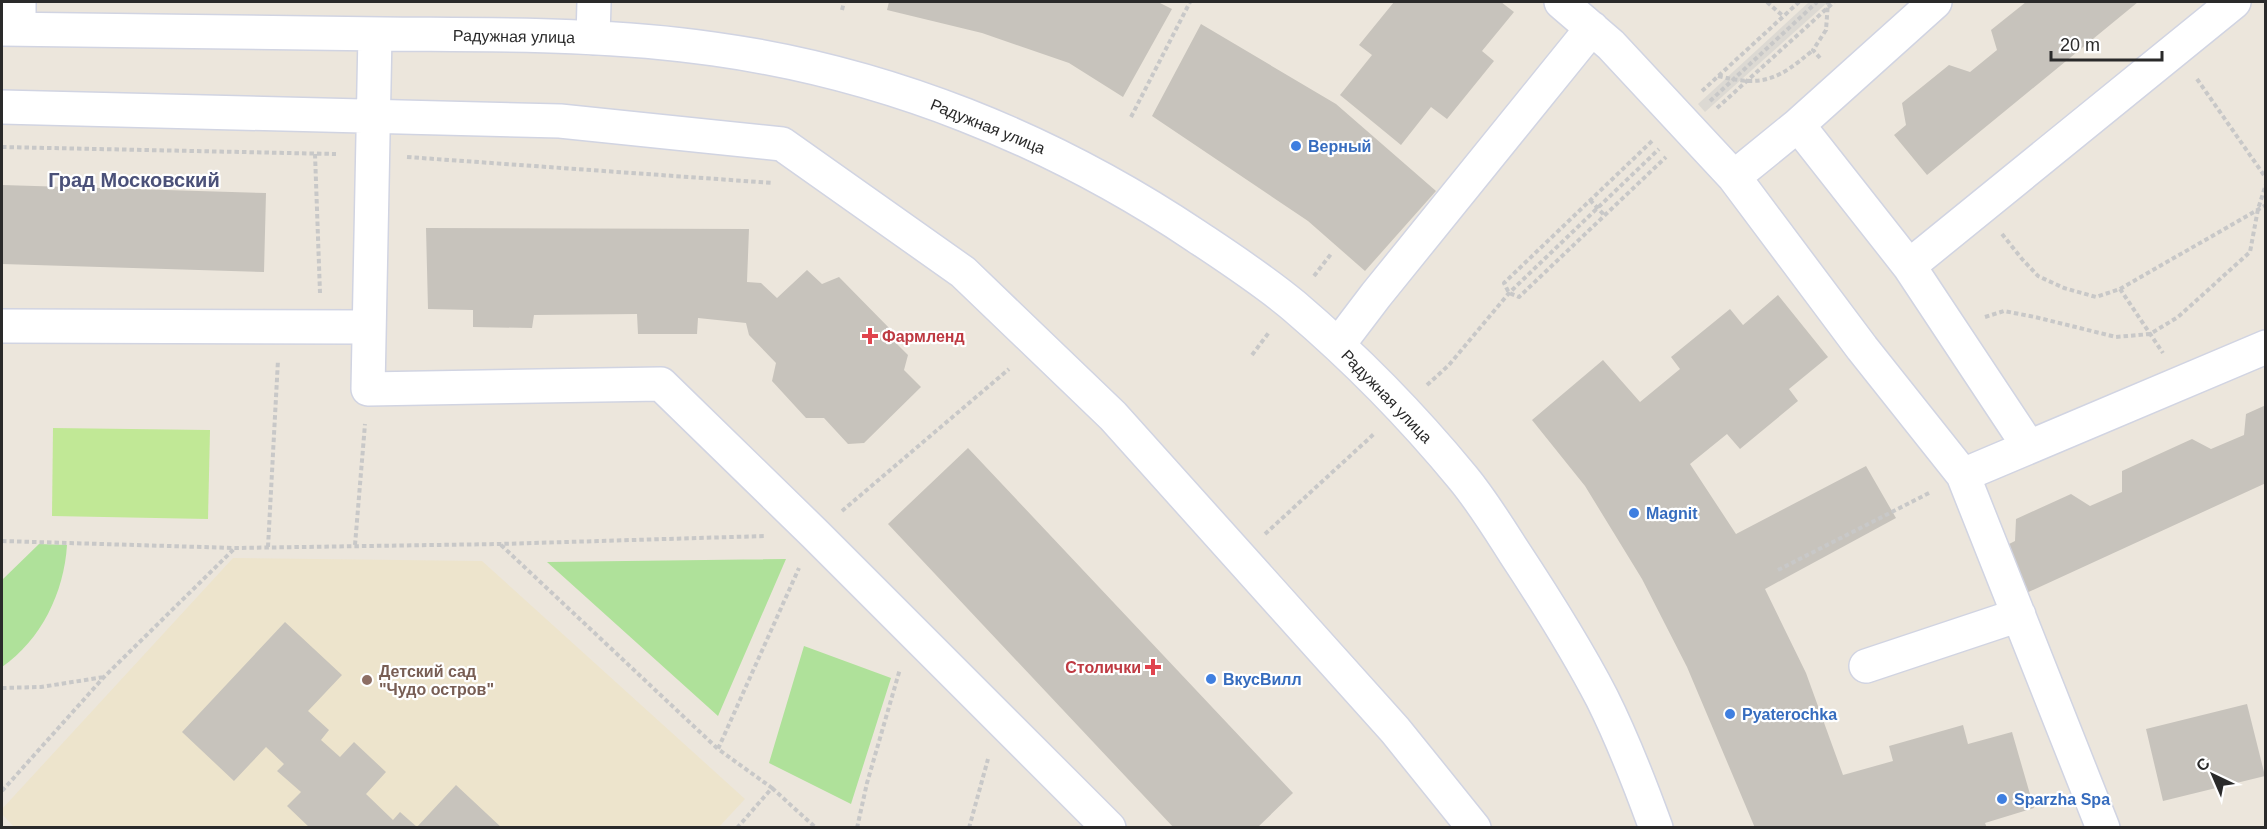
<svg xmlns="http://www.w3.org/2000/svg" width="2267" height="829" font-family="Helvetica,sans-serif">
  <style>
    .education { fill: #ede4cc }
    .green { fill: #afe19a }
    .pitch { fill: #c1e896 }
    .plaza { fill: #dcd9d3 }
    .building { fill: #c7c3bc }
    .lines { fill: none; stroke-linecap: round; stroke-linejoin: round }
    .minor-casing { stroke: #d1d4e2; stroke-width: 36 }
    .path { stroke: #c8c8c8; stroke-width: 4; stroke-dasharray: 4.5 3; stroke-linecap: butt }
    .minor { stroke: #fff; stroke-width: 33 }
    .shop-dot { fill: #3f7fe0; stroke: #fff; stroke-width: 2 }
    .health-dot { fill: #e0444e; stroke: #fff; stroke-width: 2 }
    .education-dot { fill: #8d6e63; stroke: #fff; stroke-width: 2 }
    .labels { text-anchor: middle; stroke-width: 4.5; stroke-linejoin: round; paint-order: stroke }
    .street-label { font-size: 16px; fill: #2a2a2a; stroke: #fff }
    .shop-label { font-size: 16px; font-weight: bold; fill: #366cbe; stroke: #fff; text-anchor: start }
    .health-label { font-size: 16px; font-weight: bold; fill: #be3a42; stroke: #fff; text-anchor: start }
    .education-label { font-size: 16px; font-weight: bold; fill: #785e54; stroke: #fff; text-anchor: start }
    .quarter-label { font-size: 20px; font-weight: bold; fill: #4b5179; stroke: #fff }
  </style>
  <rect width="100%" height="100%" fill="#ece6dc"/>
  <path class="education" d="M233,558L482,561L745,799L718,828H15L2,814V809Z"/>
  <path class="green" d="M39,544L67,545C64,593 41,640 2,667V580Z
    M786,559L718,716L547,562Z
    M804,646L891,678L851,804L769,763Z"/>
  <path class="pitch" d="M53,428L210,430L208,519L52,516Z"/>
  <path class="plaza" d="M1809,2H1828L1705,112L1698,104Z"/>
  <path class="building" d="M889,2H1158L1172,9L1123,97L1069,63L982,33L887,10Z
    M1394,2H1501L1514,12L1482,51L1494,61L1447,119L1431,107L1401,145L1340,95L1372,55L1359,45Z
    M2026,2H2138L1927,175L1894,135L1906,125L1902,103L1949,65L1970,72L1997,50L1991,30Z
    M1201,24L1336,104L1436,191L1365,271L1308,221L1152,116Z
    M2,185L266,193L264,272L2,264Z
    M426,228L749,229L747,282L761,283L777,298L807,270L822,284L839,277L896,335V343L908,355L904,370L921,387L864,443L848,444L824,418H806L772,381L776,363L749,335L746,323L698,318L697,334H638L637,314L534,315L532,328L473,327V310L428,309Z
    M1778,295L1828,357L1789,389L1798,401L1740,449L1727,434L1690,464L1736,534L1866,466L1896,518L1765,589L1806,673L1843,775L1893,761L1889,746L1963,725L1968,744L2012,732L2034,808L1985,823L1987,828H1755L1687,667L1642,579L1585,486L1532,420L1603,360L1640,402L1680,369L1671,357L1730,309L1743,325Z
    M2266,405V483L2022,595L2001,548L2015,541L2016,519L2071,494L2090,506L2122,492V471L2192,439L2211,449L2244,435L2246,414Z
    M968,448L1293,793L1257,828H1174L888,524Z
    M285,622L342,675L308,711L329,730L321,740L340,757L354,742L386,772L366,794L393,820L400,812L417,827L456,785L502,828H310L287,806L301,792L277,771L284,764L266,747L234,781L182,732Z
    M2247,704L2265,776L2163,801L2146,729Z"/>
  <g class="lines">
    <g class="minor-casing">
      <path id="minor" d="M19,2V29
        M1561,2L1611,45L1734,177L1862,348L1963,475L2103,828
        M2,29C129,30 256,33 383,34C493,35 604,33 714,49C887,73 1051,139 1196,236C1229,258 1263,280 1294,306C1355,358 1412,416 1463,478C1482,501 1498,527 1514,552C1545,599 1576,648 1602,698C1623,740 1640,784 1656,828
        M375,34L368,389L661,384L815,534L1109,828
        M593,38L594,2
        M2,107L560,121L782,144L963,272L1113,416L1395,730L1474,828
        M1798,125L1909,266L2234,2
        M1734,177L1798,125L1935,2
        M1909,266L2029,447
        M2,326L369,327
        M1338,345L1376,295L1592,28
        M1963,475L2266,347
        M1866,666L2019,615"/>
    </g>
    <path class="path" d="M1767,2L1783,16
      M842,10L844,2
      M1820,58L1813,50L1826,30L1828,2
      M1718,76C1763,87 1778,80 1813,50
      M2197,79L2266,178
      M1702,91L1799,2
      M1710,101L1817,2
      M1717,108L1834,2
      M1131,117L1190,2
      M1652,141L1504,283L1509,293L1519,297L1666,157
      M2,147L336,154
      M315,154L320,293
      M407,157L773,183
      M1590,200L1605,216
      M2002,234L2022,259L2038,276L2064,288L2096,297L2120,289L2266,205
      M1314,276L1331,254
      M2120,289L2163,353
      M1985,317L2004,311L2035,317L2116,337L2150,334L2178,317L2250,252L2258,209L2266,184
      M1252,355L1270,331
      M1427,385L1449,365L1509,293L1659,149
      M842,511L1009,369
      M1265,534L1375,433
      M2,541L235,548L500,544L765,536
      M355,545L365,424
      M501,545L718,749
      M268,547L278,360
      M1778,570L1931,492
      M2,688L41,687L104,677
      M772,788L816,828
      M2,791L104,677L234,549
      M737,828L772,788L718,749L799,568
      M857,828L867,783L900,669
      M969,828L988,759"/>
    <use href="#minor" class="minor"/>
  </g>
  <g class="shop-dot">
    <circle cx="1296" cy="146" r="6"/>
    <circle cx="1634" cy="513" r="6"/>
    <circle cx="1211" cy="679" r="6"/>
    <circle cx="1730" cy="714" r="6"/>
    <circle cx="2002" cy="799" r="6"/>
  </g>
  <g class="health-dot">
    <path d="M867 327h6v6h6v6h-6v6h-6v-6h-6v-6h6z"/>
    <path d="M1150 658h6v6h6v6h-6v6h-6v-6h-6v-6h6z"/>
  </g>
  <circle class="education-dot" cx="367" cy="680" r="6"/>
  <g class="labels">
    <g class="street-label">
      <text transform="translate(514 36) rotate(1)" y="6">Радужная улица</text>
      <text transform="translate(988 126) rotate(22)" y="6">Радужная улица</text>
      <text transform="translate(1387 396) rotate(46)" y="6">Радужная улица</text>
    </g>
    <g class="shop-label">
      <text x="1308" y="152">Верный</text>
      <text x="1646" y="519">Magnit</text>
      <text x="1223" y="685">ВкусВилл</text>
      <text x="1742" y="720">Pyaterochka</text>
      <text x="2014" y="805">Sparzha Spa</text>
    </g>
    <g class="health-label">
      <text x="882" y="342">Фармленд</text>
      <text x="1141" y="673" text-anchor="end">Столички</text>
    </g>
    <g class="education-label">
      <text x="379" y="677">Детский сад<tspan x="379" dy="18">"Чудо остров"</tspan></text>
    </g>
    <g class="quarter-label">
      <text x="134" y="187">Град Московский</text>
    </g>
  </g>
  <rect width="2267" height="829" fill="none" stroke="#2a2a2a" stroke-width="6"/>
  <g transform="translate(2213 775) rotate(316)" stroke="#ffffff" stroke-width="4.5" paint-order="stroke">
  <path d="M0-4.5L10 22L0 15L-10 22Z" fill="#2a2a2a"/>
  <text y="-9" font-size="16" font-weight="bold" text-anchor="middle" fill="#2a2a2a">С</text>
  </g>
  <path d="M2051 51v9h111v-9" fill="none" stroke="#2a2a2a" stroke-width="3"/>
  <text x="2060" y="51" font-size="18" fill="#2a2a2a" stroke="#ffffff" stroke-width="4.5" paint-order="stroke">20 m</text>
</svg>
